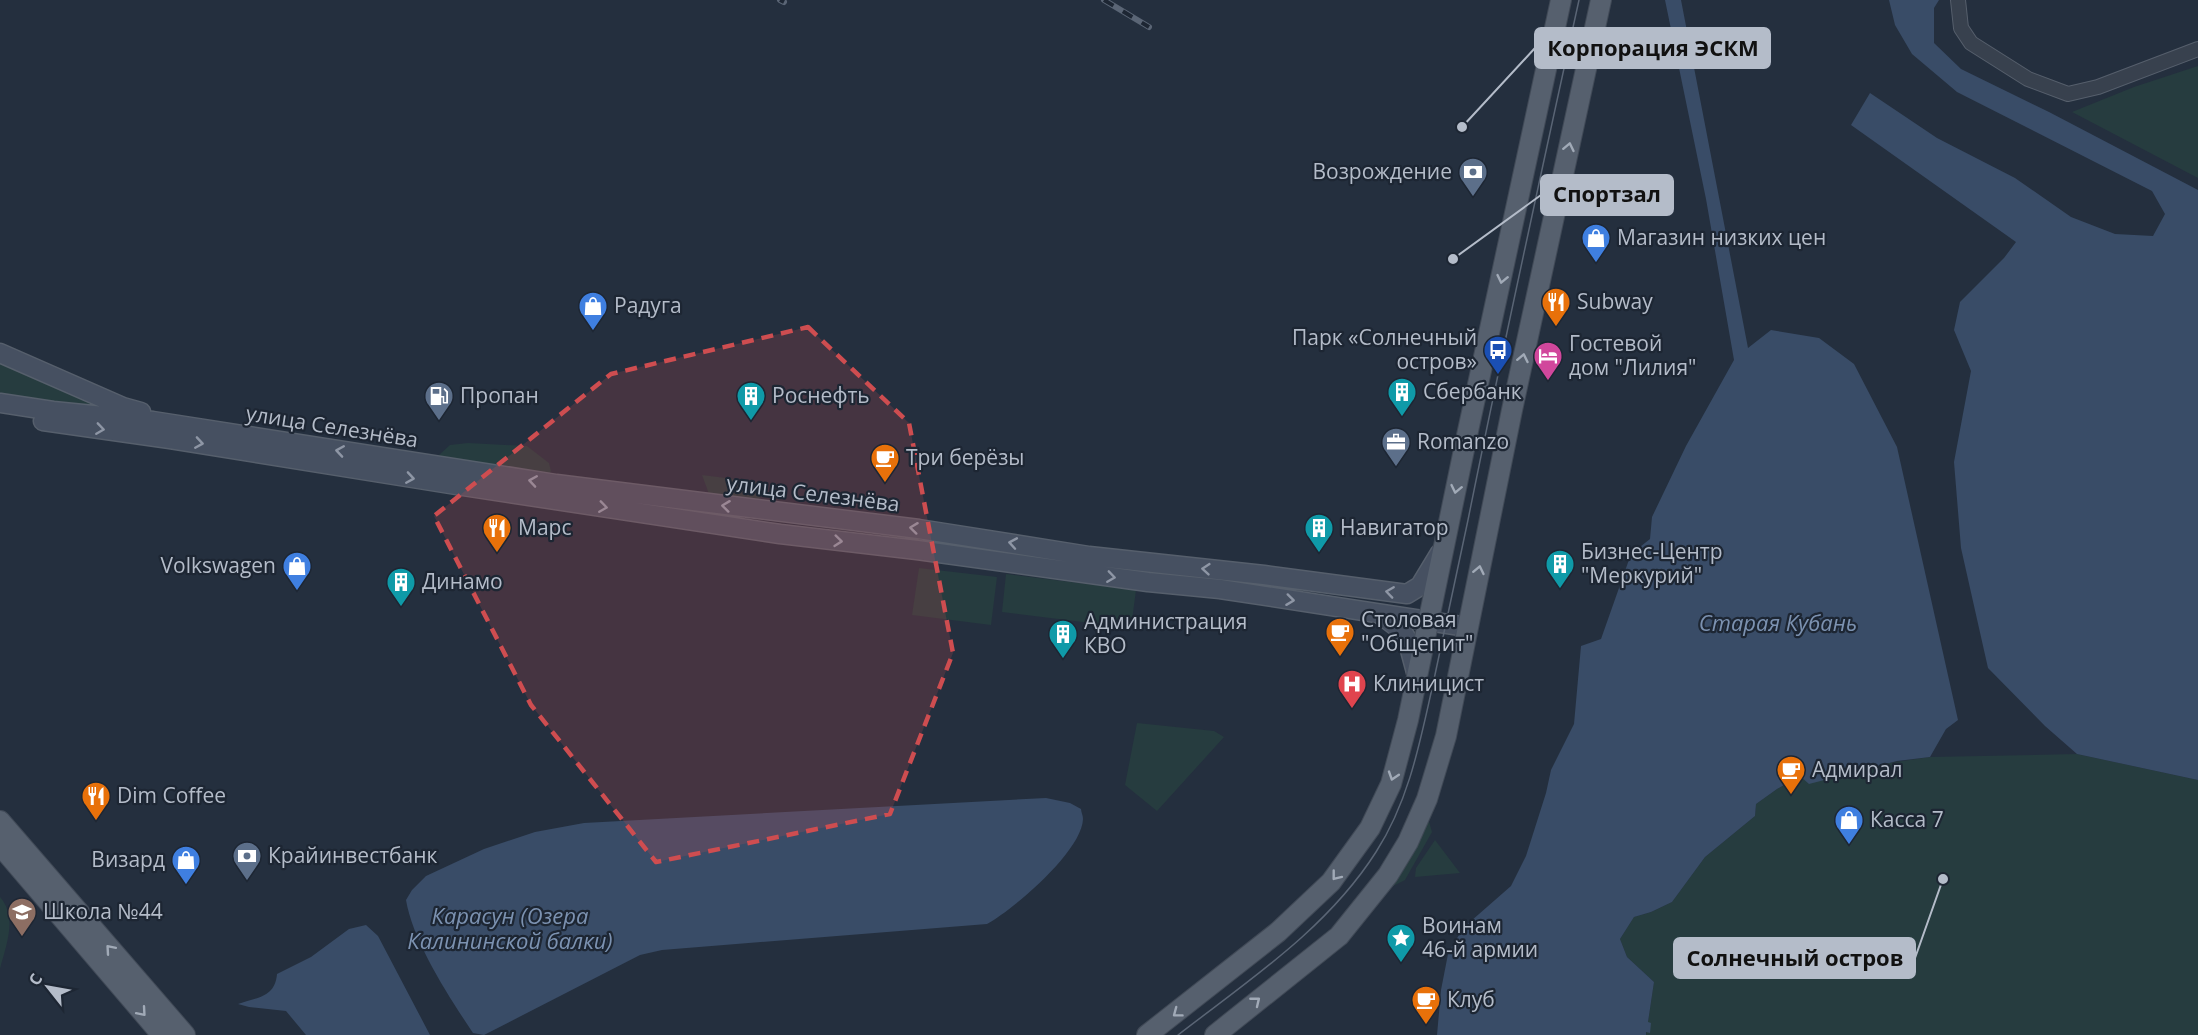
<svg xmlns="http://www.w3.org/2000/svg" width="2198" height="1035" font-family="'Open Sans',sans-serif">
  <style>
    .green { fill: #263c3f }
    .water { fill: #394c67 }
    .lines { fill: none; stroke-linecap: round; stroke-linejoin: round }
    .street-casing { stroke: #565f6c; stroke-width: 16 }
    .secondary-casing { stroke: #565f6c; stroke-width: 21 }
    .primary-casing { stroke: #414a57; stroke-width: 22 }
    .street { stroke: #38414e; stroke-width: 14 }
    .secondary { stroke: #465061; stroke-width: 18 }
    .primary { stroke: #56606e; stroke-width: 20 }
    .tram { stroke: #5a6575; stroke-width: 1.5 }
    .rail-casing { stroke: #5a6575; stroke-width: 6 }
    .rail { stroke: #1d2633; stroke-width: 4; stroke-dasharray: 11; stroke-linecap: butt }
    .oneway { stroke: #a1aab7 }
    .oneway2 { stroke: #8e96a5 }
    .marked { fill: #ce4d50; fill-opacity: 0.2; stroke: #ce4d50; stroke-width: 4.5; stroke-dasharray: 12 8; stroke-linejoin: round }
    .labels { text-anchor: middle; stroke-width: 4.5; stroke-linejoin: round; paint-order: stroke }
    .poi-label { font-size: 21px; fill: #b4bcc9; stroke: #1d2633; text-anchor: start }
    .street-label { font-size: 21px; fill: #b4bcc9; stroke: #1d2633 }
    .water-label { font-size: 22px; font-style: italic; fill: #7c92b1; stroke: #1d2633 }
    .leader { fill: none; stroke: #b4bcc9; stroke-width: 2 }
    .callout-dot { fill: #b4bcc9; stroke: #1d2633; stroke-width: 2 }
    .callout { fill: #b4bcc9; stroke: #b4bcc9; stroke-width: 2 }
    .callout-label { font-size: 22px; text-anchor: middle; font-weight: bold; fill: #111 }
  </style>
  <rect width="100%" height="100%" fill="#242f3e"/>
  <path class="green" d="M2198,66V178L2072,112L2134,87Z
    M0,363L105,403L108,411L0,398Z
    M468,443L527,446L549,463L551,471L547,478L442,463L439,455L450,445Z
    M702,475L767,483L758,501L709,494Z
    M919,568L997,577L991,625L912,615Z
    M1006,574L1136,590L1131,628L1002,612Z
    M1137,723L1214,731L1224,737L1157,811L1125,785Z
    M2077,754L2198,780V1035H1646L1654,982L1627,957L1620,939L1634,917L1651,912L1672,902L1705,857L1755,816L1756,804L1777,789L1800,776L1930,757Z
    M1428,818L1432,832L1405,880L1387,889Z
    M1435,840L1460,873L1415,877L1416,868Z
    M0,897C18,918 6,944 0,969Z"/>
  <path class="water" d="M1665,0H1681L1748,348L1771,330L1819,338L1854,364L1897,447L1958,720L1946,729L1930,757L1897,761L1809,784L1800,776L1777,789L1756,804L1755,816L1705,857L1672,902L1651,912L1634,917L1620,939L1627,957L1654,982L1648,1022L1651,1023L1650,1033L1646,1032V1035H1437L1441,990L1448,954L1463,928L1511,886L1526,856L1546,793L1551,770L1574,724L1581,646L1601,639L1631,554L1650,539L1652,517L1686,446L1734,360L1706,199Z
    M1889,0H1939L1934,8V43L1961,69L2049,112L2198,190V780L2077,754L2045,726L1988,668L1961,548L1954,462L1971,371L1954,330L1960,302L2004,258L2016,242L1851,125L1870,93L1937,138L2015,178L2071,217L2115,234L2153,236L2165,214L2152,191L1957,92L1912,54L1895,25Z
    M1046,798L1070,803L1081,809C1081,812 1083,815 1083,819C1082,851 1014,909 987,924L662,950L640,955L484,1035L473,1033C449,997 413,942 406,900L412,890L426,876L484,849L535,832L584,823Z
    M366,925L378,936L430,1035H306L286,1011L249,1007L238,1004C257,997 275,998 277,974L311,957L349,929Z"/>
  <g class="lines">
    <g class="street-casing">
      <path id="street" d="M1958,0L1961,28L1971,43L2028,79L2068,94L2098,87L2198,49"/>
    </g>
    <g class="secondary-casing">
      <path id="secondary" d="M0,353L123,407L141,412
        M0,403L53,411L153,421L556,484L919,529L1089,556L1264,575L1407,594L1420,586L1440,553
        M43,421L170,439L456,485L780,534L917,550L1148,582L1220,589L1467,627
        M1381,615L1402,631L1407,639L1417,676"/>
    </g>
    <g class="primary-casing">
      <path id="primary" d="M0,821L185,1035
        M0,845L162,1035
        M1147,1035L1278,932L1331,882L1370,828L1391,784L1408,720L1466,440L1561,0
        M1215,1035L1339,936L1388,875L1408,842L1427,799L1446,736L1512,410L1601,0"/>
    </g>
    <use href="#street" class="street"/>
    <use href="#secondary" class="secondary"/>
    <use href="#primary" class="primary"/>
    <path class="tram" d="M1178,1035C1249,980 1327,929 1376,852C1409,801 1420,742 1433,684C1445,629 1456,574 1468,520C1503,346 1541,173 1579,0"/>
    <g class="rail-casing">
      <path id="rail" d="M780,0L784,2
        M1104,0L1149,27"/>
    </g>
    <use href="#rail" class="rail"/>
  </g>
  <defs><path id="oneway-chevron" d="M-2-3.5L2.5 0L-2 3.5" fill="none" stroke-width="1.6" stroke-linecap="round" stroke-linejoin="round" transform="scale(1.5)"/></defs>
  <g class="oneway">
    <use href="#oneway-chevron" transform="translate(1569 147) rotate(-78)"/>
    <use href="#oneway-chevron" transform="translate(1502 279) rotate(102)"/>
    <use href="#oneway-chevron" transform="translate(1523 358) rotate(-78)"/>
    <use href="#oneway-chevron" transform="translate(1456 489) rotate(102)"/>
    <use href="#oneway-chevron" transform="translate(1479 570) rotate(-78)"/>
    <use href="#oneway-chevron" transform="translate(1393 776) rotate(108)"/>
    <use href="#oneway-chevron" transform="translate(1336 876) rotate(128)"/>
    <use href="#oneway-chevron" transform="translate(110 949) rotate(-131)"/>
    <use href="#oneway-chevron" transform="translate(1256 1001) rotate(-39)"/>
    <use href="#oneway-chevron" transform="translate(142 1012) rotate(49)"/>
    <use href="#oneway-chevron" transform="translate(1177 1013) rotate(143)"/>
  </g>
  <g class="oneway2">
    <use href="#oneway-chevron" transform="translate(100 429) rotate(8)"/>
    <use href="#oneway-chevron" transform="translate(199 443) rotate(9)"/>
    <use href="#oneway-chevron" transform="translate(340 451) rotate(-171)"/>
    <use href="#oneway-chevron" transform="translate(410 478) rotate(9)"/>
    <use href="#oneway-chevron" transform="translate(533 481) rotate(-171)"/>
    <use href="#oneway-chevron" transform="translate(726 506) rotate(-173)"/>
    <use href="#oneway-chevron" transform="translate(603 507) rotate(8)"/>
    <use href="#oneway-chevron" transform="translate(914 528) rotate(-173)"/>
    <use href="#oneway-chevron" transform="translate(838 541) rotate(6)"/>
    <use href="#oneway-chevron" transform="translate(1013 543) rotate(-170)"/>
    <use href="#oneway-chevron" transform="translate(1206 569) rotate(-175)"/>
    <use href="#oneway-chevron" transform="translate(1111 577) rotate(8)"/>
    <use href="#oneway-chevron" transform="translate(1390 592) rotate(-172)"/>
    <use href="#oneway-chevron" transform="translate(1290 600) rotate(7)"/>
  </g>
  <path class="marked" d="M808,327L909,423L953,653L890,814L656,862L531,705L434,516L611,374Z"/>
  <defs>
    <g id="bank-pin" transform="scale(1.5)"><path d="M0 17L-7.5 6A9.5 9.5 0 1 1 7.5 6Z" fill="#5c6f8a" stroke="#1d2633"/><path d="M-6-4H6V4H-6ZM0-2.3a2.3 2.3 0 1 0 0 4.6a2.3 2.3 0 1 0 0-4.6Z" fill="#fff"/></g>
    <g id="shop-pin" transform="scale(1.5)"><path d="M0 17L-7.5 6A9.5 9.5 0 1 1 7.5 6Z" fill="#3f7fe0" stroke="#1d2633"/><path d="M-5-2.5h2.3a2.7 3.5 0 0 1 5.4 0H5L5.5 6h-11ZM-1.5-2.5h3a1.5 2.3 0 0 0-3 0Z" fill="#fff"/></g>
    <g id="restaurant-pin" transform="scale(1.5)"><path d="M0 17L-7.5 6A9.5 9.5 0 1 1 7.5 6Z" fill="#e8710a" stroke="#1d2633"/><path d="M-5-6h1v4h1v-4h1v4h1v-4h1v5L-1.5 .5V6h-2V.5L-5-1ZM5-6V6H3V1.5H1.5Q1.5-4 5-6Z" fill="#fff"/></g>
    <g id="bus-pin" transform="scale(1.5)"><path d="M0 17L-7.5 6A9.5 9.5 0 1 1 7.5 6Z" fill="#1a4fb4" stroke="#1d2633"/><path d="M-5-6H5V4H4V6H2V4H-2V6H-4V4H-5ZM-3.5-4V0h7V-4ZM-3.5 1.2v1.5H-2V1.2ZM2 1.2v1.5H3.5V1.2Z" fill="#fff"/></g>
    <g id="hotel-pin" transform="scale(1.5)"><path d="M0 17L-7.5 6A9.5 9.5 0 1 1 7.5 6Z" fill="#d1479c" stroke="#1d2633"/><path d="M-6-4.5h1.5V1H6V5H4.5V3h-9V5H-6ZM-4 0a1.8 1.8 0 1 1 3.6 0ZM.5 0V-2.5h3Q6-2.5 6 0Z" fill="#fff"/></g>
    <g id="building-pin" transform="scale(1.5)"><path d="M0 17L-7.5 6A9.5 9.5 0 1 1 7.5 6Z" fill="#0f9aa8" stroke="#1d2633"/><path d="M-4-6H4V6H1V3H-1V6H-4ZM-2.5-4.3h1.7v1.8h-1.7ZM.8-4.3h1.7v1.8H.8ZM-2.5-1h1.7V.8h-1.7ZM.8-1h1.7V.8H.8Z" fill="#fff"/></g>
    <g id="fuel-pin" transform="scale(1.5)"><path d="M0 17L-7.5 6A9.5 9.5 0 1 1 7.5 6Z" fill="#5c6f8a" stroke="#1d2633"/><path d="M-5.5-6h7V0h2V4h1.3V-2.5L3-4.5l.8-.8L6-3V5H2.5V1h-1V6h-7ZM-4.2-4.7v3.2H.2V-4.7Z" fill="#fff"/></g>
    <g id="office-pin" transform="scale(1.5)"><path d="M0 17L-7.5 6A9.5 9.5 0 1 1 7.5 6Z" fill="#5c6f8a" stroke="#1d2633"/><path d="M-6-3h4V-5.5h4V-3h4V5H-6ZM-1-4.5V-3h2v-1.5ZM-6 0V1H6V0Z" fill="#fff"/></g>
    <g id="cafe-pin" transform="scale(1.5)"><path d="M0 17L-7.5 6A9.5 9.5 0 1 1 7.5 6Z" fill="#e8710a" stroke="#1d2633"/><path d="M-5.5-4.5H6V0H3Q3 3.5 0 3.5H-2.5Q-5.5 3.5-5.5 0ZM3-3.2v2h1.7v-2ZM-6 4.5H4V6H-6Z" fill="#fff"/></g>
    <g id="hospital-pin" transform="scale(1.5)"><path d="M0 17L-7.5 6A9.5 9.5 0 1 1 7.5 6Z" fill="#e0444e" stroke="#1d2633"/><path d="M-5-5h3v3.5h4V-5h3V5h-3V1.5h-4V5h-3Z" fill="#fff"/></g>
    <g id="school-pin" transform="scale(1.5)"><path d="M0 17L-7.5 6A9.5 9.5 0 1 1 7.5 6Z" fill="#8d6e63" stroke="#1d2633"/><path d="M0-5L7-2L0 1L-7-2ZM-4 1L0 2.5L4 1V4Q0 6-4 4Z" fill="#fff"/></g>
    <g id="sight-pin" transform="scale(1.5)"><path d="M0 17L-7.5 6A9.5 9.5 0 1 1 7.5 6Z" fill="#0f9aa8" stroke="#1d2633"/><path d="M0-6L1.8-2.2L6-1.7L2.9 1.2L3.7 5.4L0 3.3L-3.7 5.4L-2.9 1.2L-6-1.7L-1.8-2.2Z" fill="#fff"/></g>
  </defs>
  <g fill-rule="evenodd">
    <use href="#bank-pin" x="1473" y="172"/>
    <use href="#shop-pin" x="1596" y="238"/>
    <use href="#restaurant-pin" x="1556" y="302"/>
    <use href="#shop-pin" x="593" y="306"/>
    <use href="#bus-pin" x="1498" y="350"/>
    <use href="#hotel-pin" x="1548" y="356"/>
    <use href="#building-pin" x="1402" y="392"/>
    <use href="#fuel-pin" x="439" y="396"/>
    <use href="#building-pin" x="751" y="396"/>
    <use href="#office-pin" x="1396" y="442"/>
    <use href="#cafe-pin" x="885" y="458"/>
    <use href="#restaurant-pin" x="497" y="528"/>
    <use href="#building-pin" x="1319" y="528"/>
    <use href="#building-pin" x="1560" y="564"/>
    <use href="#shop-pin" x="297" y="566"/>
    <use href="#building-pin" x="401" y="582"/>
    <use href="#cafe-pin" x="1340" y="632"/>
    <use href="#building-pin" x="1063" y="634"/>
    <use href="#hospital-pin" x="1352" y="684"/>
    <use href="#cafe-pin" x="1791" y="770"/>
    <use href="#restaurant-pin" x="96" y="796"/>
    <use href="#shop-pin" x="1849" y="820"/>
    <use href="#bank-pin" x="247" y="856"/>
    <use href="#shop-pin" x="186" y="860"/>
    <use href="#school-pin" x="22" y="912"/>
    <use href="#sight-pin" x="1401" y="938"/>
    <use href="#cafe-pin" x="1426" y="1000"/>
  </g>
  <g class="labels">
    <g class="poi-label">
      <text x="1452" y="179" text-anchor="end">Возрождение</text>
      <text x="1617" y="245">Магазин низких цен</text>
      <text x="1577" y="309">Subway</text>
      <text x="614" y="313">Радуга</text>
      <text x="1477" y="345" text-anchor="end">Парк «Солнечный<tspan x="1477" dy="24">остров»</tspan></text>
      <text x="1569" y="351">Гостевой<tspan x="1569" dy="24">дом "Лилия"</tspan></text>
      <text x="1423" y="399">Сбербанк</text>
      <text x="460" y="403">Пропан</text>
      <text x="772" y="403">Роснефть</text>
      <text x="1417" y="449">Romanzo</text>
      <text x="906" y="465">Три берёзы</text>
      <text x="518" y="535">Марс</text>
      <text x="1340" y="535">Навигатор</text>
      <text x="1581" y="559">Бизнес-Центр<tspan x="1581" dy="24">"Меркурий"</tspan></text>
      <text x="276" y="573" text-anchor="end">Volkswagen</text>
      <text x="422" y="589">Динамо</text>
      <text x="1361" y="627">Столовая<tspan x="1361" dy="24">"Общепит"</tspan></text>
      <text x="1084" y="629">Администрация<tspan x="1084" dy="24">КВО</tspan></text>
      <text x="1373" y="691">Клиницист</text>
      <text x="1812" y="777">Адмирал</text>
      <text x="117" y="803">Dim Coffee</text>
      <text x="1870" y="827">Касса 7</text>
      <text x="268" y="863">Крайинвестбанк</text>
      <text x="165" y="867" text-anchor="end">Визард</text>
      <text x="43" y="919">Школа №44</text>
      <text x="1422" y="933">Воинам<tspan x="1422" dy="24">46-й армии</tspan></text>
      <text x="1447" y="1007">Клуб</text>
    </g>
    <g class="street-label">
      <text transform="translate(332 427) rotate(9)" y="7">улица Селезнёва</text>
      <text transform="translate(813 494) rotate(7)" y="7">улица Селезнёва</text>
    </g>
    <g class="water-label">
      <text x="1778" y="631">Старая Кубань</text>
      <text x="510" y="924">Карасун (Озера<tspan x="510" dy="25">Калининской балки)</tspan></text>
    </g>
  </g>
  <path class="leader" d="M1462 127L1535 48M1453 259L1541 195M1943 879L1915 958"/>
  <g class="callout-dot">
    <circle cx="1462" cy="127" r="6"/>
    <circle cx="1453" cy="259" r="6"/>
    <circle cx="1943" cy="879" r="6"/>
  </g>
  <g class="callout">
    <rect x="1535" y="28" width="235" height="40" rx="6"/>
    <rect x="1541" y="175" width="132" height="40" rx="6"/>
    <rect x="1674" y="938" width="241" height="40" rx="6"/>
  </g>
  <g class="callout-label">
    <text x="1653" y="56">Корпорация ЭСКМ</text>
    <text x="1607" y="202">Спортзал</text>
    <text x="1795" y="966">Солнечный остров</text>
  </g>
  <g transform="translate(48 987) rotate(301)" stroke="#1d2633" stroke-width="4.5" paint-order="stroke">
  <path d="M0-4.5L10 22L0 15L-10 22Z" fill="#b4bcc9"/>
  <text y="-9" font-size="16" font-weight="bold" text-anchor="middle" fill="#b4bcc9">С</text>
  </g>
</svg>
